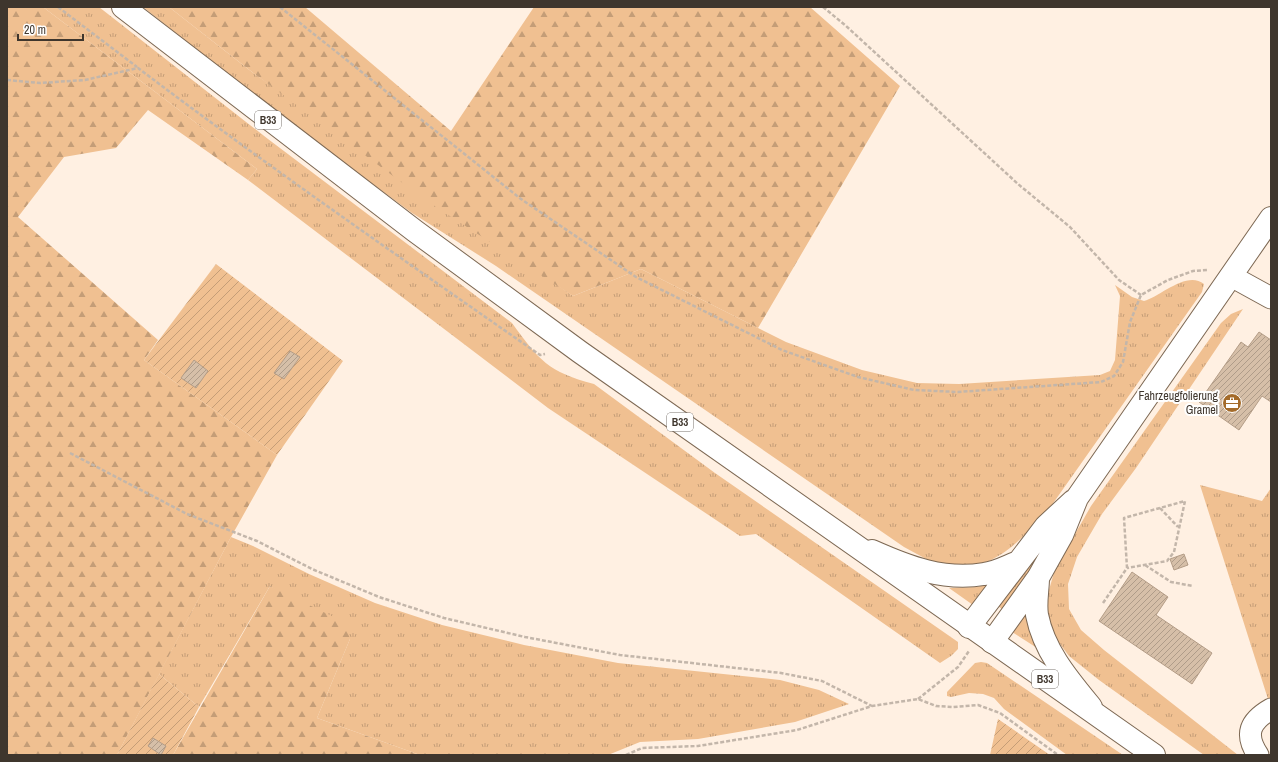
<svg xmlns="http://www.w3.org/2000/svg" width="1278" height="762" font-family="'Archivo Narrow',sans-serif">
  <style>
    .grass { fill: url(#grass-tufts) }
    .forest { fill: url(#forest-firs) }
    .garden { fill: url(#garden-furrows) }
    .building { fill: url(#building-hatch); stroke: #b49d87 }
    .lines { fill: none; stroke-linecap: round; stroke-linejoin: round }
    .minor-casing { stroke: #7d6853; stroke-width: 23 }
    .secondary-casing { stroke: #7d6853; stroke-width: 24 }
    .trunk-casing { stroke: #7d6853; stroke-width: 24 }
    .path { stroke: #c3b6aa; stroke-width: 2.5; stroke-dasharray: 4 2; stroke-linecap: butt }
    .minor { stroke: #fff; stroke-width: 21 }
    .secondary { stroke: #fff; stroke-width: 22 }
    .trunk { stroke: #fff; stroke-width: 22 }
    .labels { text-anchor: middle; stroke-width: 4; stroke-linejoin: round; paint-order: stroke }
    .shield { fill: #fff; stroke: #79726c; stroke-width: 1 }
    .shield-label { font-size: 11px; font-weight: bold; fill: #3f362d }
    .poi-label { font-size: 12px; fill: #3f362d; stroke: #fff; text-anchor: end }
  </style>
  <defs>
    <pattern id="grass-tufts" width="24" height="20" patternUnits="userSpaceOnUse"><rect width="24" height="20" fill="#f0c091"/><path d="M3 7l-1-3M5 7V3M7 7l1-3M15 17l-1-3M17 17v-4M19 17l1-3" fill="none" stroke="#c49d77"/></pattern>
    <pattern id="forest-firs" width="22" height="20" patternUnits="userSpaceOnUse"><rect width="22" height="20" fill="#f0c091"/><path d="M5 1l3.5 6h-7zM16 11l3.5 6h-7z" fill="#c49d77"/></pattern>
    <pattern id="garden-furrows" width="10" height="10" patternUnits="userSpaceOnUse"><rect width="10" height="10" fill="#f0c091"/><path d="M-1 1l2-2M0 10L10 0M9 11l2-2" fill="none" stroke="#c49d77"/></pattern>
    <pattern id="building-hatch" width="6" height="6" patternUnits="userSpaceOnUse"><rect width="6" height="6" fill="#d6bfa8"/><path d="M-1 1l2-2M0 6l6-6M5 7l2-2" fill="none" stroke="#af9c89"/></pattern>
  </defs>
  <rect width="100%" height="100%" fill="#fff0e2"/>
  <path class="grass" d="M43,7H99L268,139L512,323C539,360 548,372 594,384L715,473L958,642V649L951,656L940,663L756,534L740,536L548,408L248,180L257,169Z
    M143,7H169L252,72L573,296L641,269L786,342L862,370L917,383L959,384L1100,375L1110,371L1115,360L1120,296L1115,285L1132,297L1144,301C1161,296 1187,270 1204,284L1202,292L1049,509C1017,545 982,584 928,560C920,556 912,551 904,547L496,266L412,213L285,119Z
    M1243,309L1136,468L1102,514L1077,557L1068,584L1069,609L1081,630L1104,650L1238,755H1204L1099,680L1069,656L1054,636L1047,612L1049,590L1055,569L1091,506L1221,323L1231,314Z
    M1200,485L1262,501L1271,488V697L1268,699Z
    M231,537L253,546L309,574L375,603L442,625L524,645L618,663L780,680L819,690L849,704L795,722L698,739L640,742L608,755H420L317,718L350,639L270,586L199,707L159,674Z
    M1051,537L1005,608L1002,609L998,606Z
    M987,584L988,585L973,605L949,588L978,587Z
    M1026,612L1037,648L1012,632Z
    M981,662L987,663L1123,755H1067L1004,709L994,698L983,694L969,693L951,697L947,696V692L975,663Z"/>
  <path class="forest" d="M7,7H43L257,169L248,180L148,110L116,148L64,157L18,217L158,340L144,360L277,455L231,537L117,755H7Z
    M169,7H305L451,131L534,7H810L900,86L758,328L641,269L573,296L427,201L252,72Z
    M270,586L346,623L350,639L317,718L420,755H173Z"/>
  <path class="garden" d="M216,264L343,361L277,455L144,360Z
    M159,674L199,707L173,755H117Z
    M998,719L1050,755H990Z"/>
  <path class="building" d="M1259,332L1271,340V402L1262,396L1239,430L1199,402L1241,342L1248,347Z
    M290,351L300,357L284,379L274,373Z
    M194,360L208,371L196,388L181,378Z
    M1184,554L1188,565L1174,570L1170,559Z
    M1132,572L1168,597L1156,615L1212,653L1192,684L1099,621Z
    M153,738L166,746L161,755L148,746Z"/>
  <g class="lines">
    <g class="minor-casing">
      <path id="minor" d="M1231,276L1271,298
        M1258,755C1244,734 1250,721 1271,709"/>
    </g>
    <g class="secondary-casing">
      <path id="secondary" d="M872,551C908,567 944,581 984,574C995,573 1006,567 1016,563
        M1038,578C1038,589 1035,603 1037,615C1044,651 1068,679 1091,707
        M969,627L1046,526L1073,501
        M992,642L1038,578L1062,535L1077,498L1271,218"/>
    </g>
    <g class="trunk-casing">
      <path id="trunk" d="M123,7L415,231L580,352L1154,755"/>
    </g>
    <path class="path" d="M58,7L137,67
      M280,7L521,199L636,277L782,350L858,377L914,390L958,392L1101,382L1114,376L1123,362L1130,322L1141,295L1168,280L1193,271L1208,270
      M823,7L845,25L1018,184L1070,227L1119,280L1141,295
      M7,80L40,83L85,80L138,68C269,167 405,261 540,355L545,354
      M70,453L187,514L257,541L312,569L379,597L444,618L525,637L620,655L781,673L822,681L872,706
      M1160,508L1178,527
      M1145,565L1171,582L1193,586
      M1103,603L1127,568L1124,518L1185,501L1174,552L1167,561L1127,568
      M918,699L958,667L969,651
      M626,755L642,748L698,746L797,730L872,706L918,699L936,706L953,707L978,705L1000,713L1058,755"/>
    <use href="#minor" class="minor"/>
    <use href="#secondary" class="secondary"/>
    <use href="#trunk" class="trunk"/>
  </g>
  <defs>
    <g id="office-disc" transform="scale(1)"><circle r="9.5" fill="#a46b2a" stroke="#fff"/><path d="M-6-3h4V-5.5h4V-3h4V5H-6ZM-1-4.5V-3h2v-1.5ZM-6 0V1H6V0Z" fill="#fff"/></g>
  </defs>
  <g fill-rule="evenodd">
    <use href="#office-disc" x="1232" y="403"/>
  </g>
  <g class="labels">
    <g class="shield">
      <rect x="255" y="111" width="26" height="18" rx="3"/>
      <rect x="667" y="413" width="26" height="18" rx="3"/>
      <rect x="1032" y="670" width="26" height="18" rx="3"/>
    </g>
    <g class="shield-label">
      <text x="268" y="124">B33</text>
      <text x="680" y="426">B33</text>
      <text x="1045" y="683">B33</text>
    </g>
    <g class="poi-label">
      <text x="1218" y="400">Fahrzeugfolierung<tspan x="1218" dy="14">Gramel</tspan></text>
    </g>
  </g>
  <rect width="1278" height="762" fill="none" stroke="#3f362d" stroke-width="16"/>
  <path d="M18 34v6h65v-6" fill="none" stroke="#3f362d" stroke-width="2"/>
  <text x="24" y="34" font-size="12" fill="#3f362d" stroke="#ffffff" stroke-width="3" paint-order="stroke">20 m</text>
</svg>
